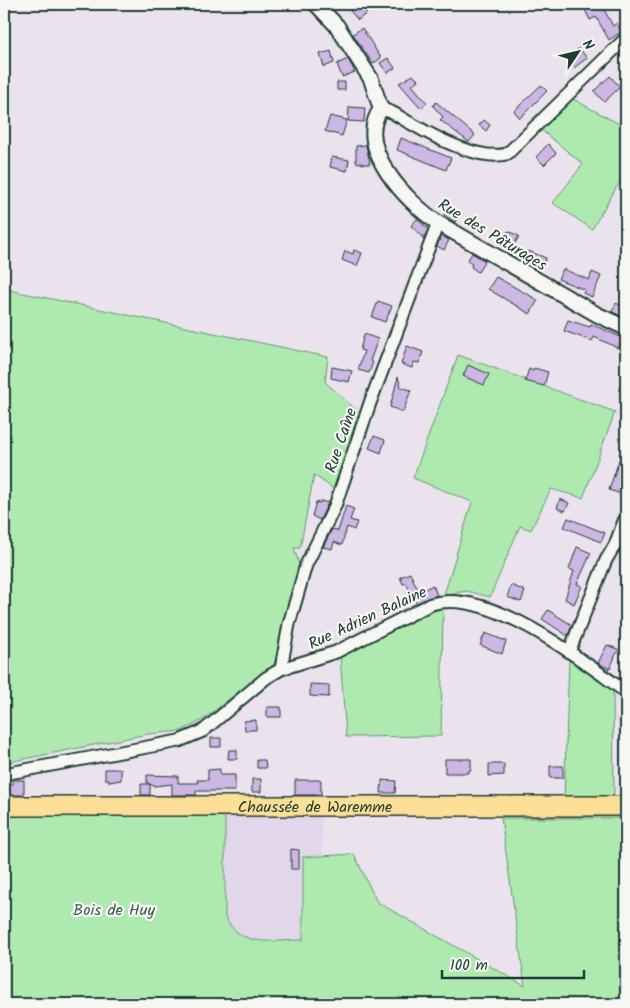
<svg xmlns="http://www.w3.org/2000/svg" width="630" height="1008" font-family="Kalam,sans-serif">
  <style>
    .built { fill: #e2d6eb }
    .green { fill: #aeeab0; stroke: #669472 }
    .building { fill: #ceb6e5; stroke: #1f3d34 }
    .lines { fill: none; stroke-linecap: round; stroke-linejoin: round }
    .minor-casing { stroke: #1f3d34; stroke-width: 15 }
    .tertiary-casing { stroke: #1f3d34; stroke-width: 18 }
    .primary-casing { stroke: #1f3d34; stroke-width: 22 }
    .minor { stroke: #f6f6f2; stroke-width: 11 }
    .tertiary { stroke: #f6f6f2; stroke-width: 14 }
    .primary { stroke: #fdde96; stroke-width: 19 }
    .labels { text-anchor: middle; stroke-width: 4.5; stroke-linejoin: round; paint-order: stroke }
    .street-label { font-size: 16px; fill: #1f3d34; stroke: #f6f6f2 }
    .park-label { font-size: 16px; fill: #3c604d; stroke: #f6f6f2 }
  </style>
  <rect width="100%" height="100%" fill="#eae3ee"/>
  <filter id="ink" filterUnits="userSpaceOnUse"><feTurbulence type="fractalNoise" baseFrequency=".02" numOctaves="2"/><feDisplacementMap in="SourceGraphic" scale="10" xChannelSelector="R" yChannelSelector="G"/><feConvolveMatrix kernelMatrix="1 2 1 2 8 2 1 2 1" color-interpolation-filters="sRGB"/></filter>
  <g filter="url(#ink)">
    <path class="built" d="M225,814H321L323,856L303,858V940L253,941L239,935L230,928L225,917Z"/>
    <path class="green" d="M571,98L623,126L626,121V171L592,229L553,203L583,164L540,129Z
      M4,289L328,357L325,382L361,414L335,490L314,475L300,548H294L299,564L274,665L201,721L181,731L148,734L4,763Z
      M458,355L615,412L583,498L551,489L531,530L520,526L490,597L467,591L444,595L472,502L413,478Z
      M443,607L441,736L346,737L340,655Z
      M569,659L613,690L614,800H564Z
      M4,814H225V917C241,949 272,940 303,940V857L354,854L377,902L525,986L501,818H626V1004H4Z"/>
    <path class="building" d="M344,4H360L367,13L358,20Z
      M591,4H601L613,26L617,23L621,32L609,40L596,17L590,20L584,8Z
      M362,28L381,58L373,64L353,34Z
      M579,48L587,58L574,68L566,59Z
      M331,51L334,63L324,67L320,54Z
      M388,58L395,68L387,73L380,63Z
      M348,59L355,72L342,77L337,64Z
      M413,75L418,80L412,85L427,103L421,108L399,83Z
      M610,76L620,87L604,102L594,91Z
      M337,82H345V90H337Z
      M541,85L547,91L520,118L514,111Z
      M436,102L475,135L469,142L440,120L443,117L433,106Z
      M349,107L365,108L364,122L348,121Z
      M330,116L347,120L342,136L325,131Z
      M484,120L490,125L486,131L479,125Z
      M401,138L451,158L446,170L397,150Z
      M548,144L556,153L544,165L536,157Z
      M366,145L370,164H364L356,162V146Z
      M332,157L349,160L347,171L330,167Z
      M449,206L461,213L455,222L444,215Z
      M417,219L428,229L423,240V237L411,226Z
      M508,231L519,236L511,251L503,247Z
      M441,236L449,240L444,250L437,246Z
      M354,250L362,253L357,266L342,260L345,251L353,254Z
      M528,251L546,258L542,268L524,261Z
      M472,253L485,261L478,272L471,267L472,264L467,261Z
      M563,269L589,280L592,272L601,276L592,297L583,293L585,290L558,279Z
      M496,277L538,300L530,314L488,289Z
      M378,301L392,306L385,322L372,317Z
      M616,303L626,308V318L612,312Z
      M568,320L590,327L591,324L623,338L618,348L594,337L592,341L564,331Z
      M364,334L378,339L370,361L373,362L369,373L358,370L364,351L360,350Z
      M407,346L423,352L419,363L414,362L412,368L401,364Z
      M468,365L489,374L484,385L463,376Z
      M332,367L352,371L349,382L331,378Z
      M534,368L548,372L544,386L525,381L529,369L533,371Z
      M398,377L401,387L411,390L403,412L390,407Z
      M374,436L385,440L381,453L369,448Z
      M625,442L626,478L621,494L609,490Z
      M560,499L569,503L565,511L557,508Z
      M321,501L328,503L320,520L312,516L316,502L320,503Z
      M346,506L354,509L350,520L357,522L354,530L347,527L342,545L334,542L332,549L323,547L332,529L338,531Z
      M568,518L605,533L601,542L564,527Z
      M577,547L591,553L577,584L582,586L574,604L565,599L574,571L569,569Z
      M410,573L419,592L433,585L437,595L416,603L406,583L403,584L400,577Z
      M511,585L525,591L521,602L507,597Z
      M548,610L572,625L568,636L542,619Z
      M485,633L506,641L502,654L480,645Z
      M607,645L620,650L616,654L610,669L598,663Z
      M310,684L329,685V697L310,696Z
      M267,707H281V717H267Z
      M256,720V730H245L244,721Z
      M211,738H221V747H211Z
      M229,750H237V759H228Z
      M445,759H471V770H469V773H445Z
      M257,760H265L266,768H257Z
      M489,764H504V775L489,776Z
      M550,766H563V778H550Z
      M105,769H121V780L109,782V779H105Z
      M220,769V775H235V791H196V795H172V784L154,786L147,783V775L178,776V783H198L197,780H208V770Z
      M252,779H261V792H252Z
      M13,780H24V795H4V784H13Z
      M295,780H321V795H295Z
      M382,780L396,781L395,793H381Z
      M141,784H150V795H141Z
      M291,849L299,850V869H291Z"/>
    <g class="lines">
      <g class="minor-casing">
        <path id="minor" d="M381,109C394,111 400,118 412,124C436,138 480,161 507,154L626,38
          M569,652L606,560L615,545L626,516
          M281,669L289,624L306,565L335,506L370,403L438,223
          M4,774L179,741L203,731L266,678L281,669L336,652L431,604C490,587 579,659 626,692"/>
      </g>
      <g class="tertiary-casing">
        <path id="tertiary" d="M316,4L337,26L371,79L381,109C353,147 408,203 438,223L598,315L626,328"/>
      </g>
      <g class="primary-casing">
        <g id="primary">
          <path id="s1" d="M4,806H626"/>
        </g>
      </g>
      <use href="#minor" class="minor"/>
      <use href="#tertiary" class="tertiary"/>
      <use href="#primary" class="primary"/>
    </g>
  </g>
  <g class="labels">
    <g class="street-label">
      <text transform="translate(493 234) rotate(31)" y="6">Rue des Pâturages</text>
      <text transform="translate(340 440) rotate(-71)" y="6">Rue Caîne</text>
      <text transform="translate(367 617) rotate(-25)" y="6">Rue Adrien Balaine</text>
      <text dy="6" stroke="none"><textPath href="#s1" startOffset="311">Chaussée de Waremme</textPath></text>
    </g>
    <g class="park-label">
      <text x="114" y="915">Bois de Huy</text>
    </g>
  </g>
  <rect width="630" height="1008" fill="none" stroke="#f6f6f2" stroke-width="20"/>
  <rect x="10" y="10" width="610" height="988" fill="none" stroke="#1f3d34" stroke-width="2" filter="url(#ink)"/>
  <g transform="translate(578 52) rotate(55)" stroke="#f6f6f2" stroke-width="4" paint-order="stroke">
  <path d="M0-4L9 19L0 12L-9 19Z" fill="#1f3d34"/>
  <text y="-8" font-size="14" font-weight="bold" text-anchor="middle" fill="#1f3d34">N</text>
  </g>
  <path d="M442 970v8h142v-8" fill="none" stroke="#1f3d34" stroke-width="2.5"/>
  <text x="450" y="970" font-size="15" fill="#1f3d34" stroke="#f6f6f2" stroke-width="4" paint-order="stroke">100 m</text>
</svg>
